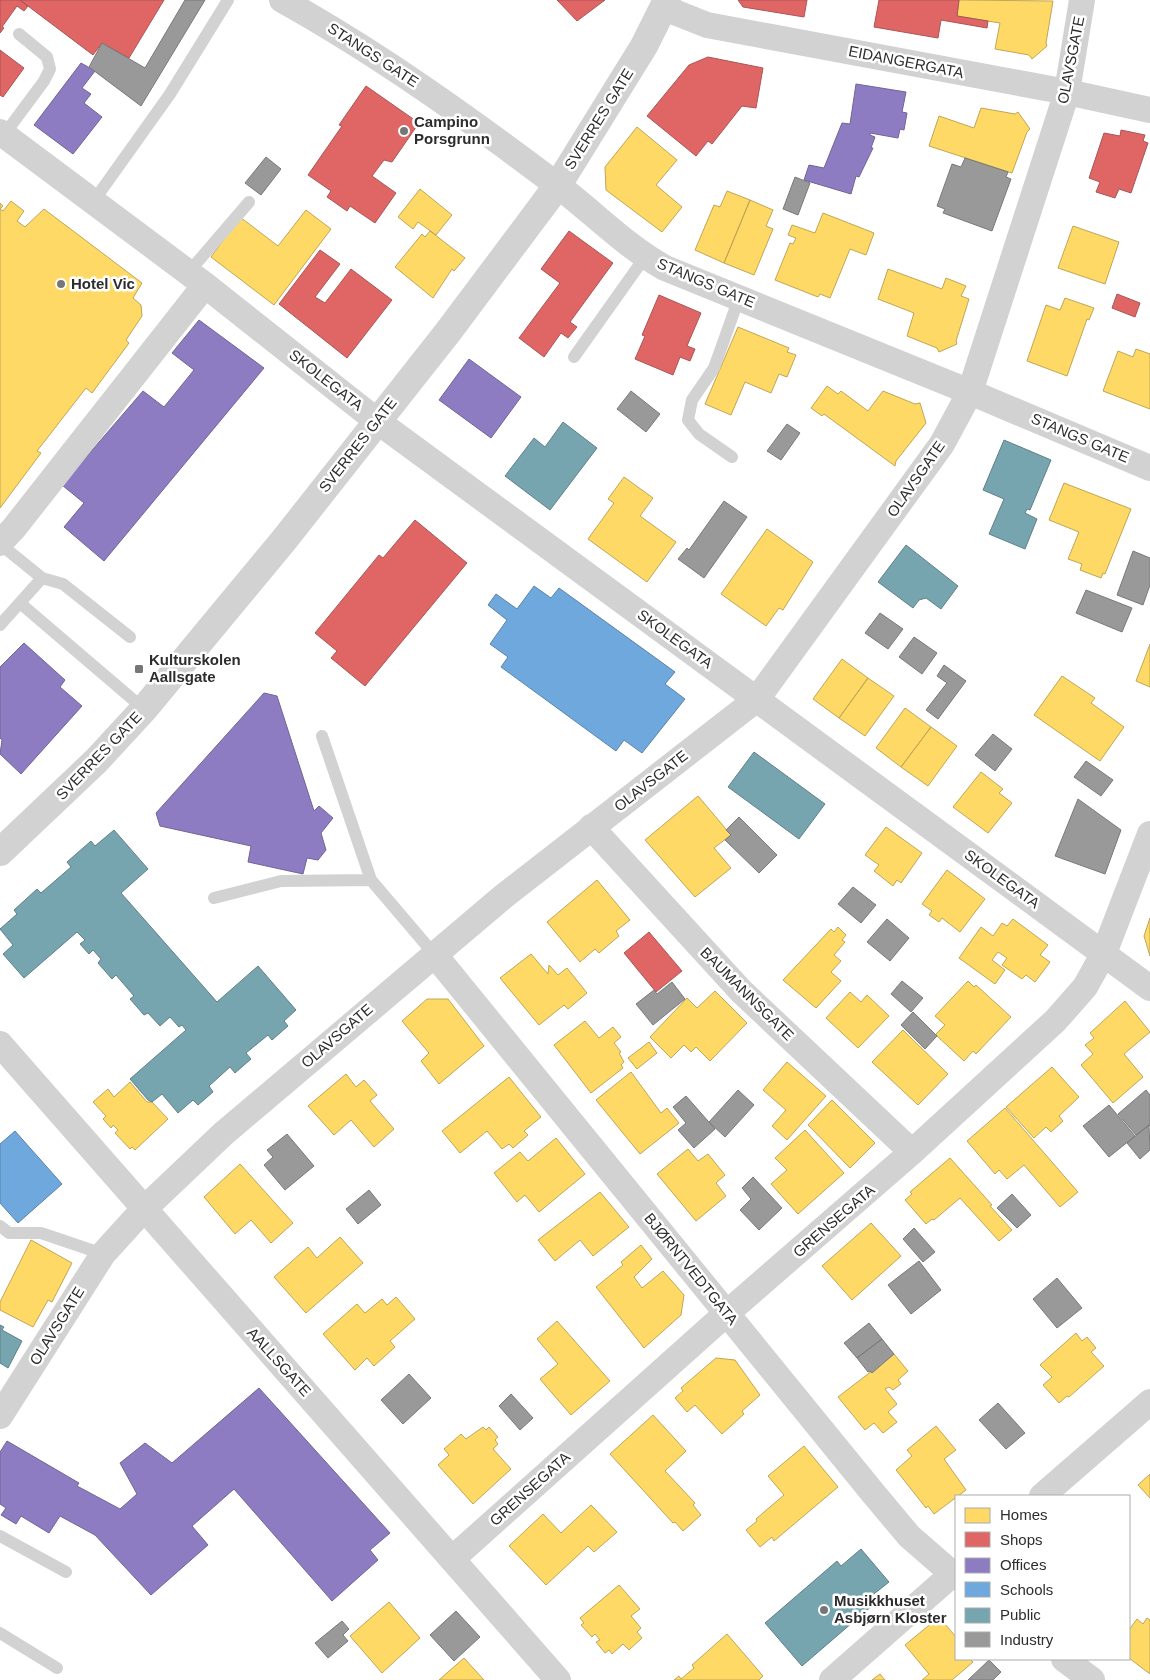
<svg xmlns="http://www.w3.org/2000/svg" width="1150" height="1680" font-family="Helvetica,sans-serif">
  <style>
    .homes { fill: #ffd966; stroke: #c0a555 }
    .shops { fill: #e06666; stroke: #a55 }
    .offices { fill: #8e7cc3; stroke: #716496 }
    .schools { fill: #6fa8dc; stroke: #5b83a8 }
    .public { fill: #76a5af; stroke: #608188 }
    .industry { fill: #999; stroke: #797979 }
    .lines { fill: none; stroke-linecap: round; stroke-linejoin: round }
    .service { stroke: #d2d2d2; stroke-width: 12 }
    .minor { stroke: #d2d2d2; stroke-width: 26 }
    .tertiary { stroke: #d2d2d2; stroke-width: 28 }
    .poi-dot { fill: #767676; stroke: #fff; stroke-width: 2 }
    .labels { text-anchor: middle; stroke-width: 5; stroke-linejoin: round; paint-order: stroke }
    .street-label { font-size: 15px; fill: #2d2d2d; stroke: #fff }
    .poi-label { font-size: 15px; font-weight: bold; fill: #2d2d2d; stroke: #fff; text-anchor: start }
  </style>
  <rect width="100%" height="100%" fill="#fff"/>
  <path class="homes" d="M959,0L1053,1L1046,43L1047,46L1032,59L1029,55L995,49L1000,23L957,16Z
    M981,108L1015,114L1018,112L1030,129L1027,132L1012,173L929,146L939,116L974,128Z
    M637,127L677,160L656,185L682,207L662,232L606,190L605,167Z
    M420,189L452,215L436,235L418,222L413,229L398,217Z
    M727,191L750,200L724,263L695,250L714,205L720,207Z
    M750,200L773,210L766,226L773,229L754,275L724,263Z
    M11,201L24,211L17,221L25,227L44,209L142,283L133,298L141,305L142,316L126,340L129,343L92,393L86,388L37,451L41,453L0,508V203L3,206L0,209L3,211Z
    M306,210L331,229L274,305L211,257L240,217L278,246Z
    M823,213L874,233L866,255L850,249L830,298L820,294L818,297L775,280L790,243L793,244L796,238L788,235L792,225L815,233Z
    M1073,226L1119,242L1105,284L1058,268Z
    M430,231L465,258L454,271L452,269L433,298L395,267L422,234L425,237Z
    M888,269L942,289L946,278L966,286L961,296L969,299L956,341L957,344L939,352L937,348L907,336L914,313L878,299Z
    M1065,298L1094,308L1089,320L1087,319L1067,376L1027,361L1046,305L1060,310Z
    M738,327L789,348L787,352L796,355L787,377L779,374L771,393L745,382L731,415L705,404Z
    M1136,349L1150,354V409L1103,391L1118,351L1133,357Z
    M827,386L838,394L841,391L868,411L883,391L915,404L920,403L926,423L896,461L895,466L824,414L822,416L811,408Z
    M624,477L653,498L640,516L676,542L647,582L588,539L614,503L608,499Z
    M1064,483L1131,509L1105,574L1103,573L1101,578L1080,570L1082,564L1068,559L1079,532L1049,520Z
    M767,529L813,562L783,610L779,608L766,626L721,594Z
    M1150,644V687L1136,681Z
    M842,659L868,678L839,718L813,699Z
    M1062,676L1095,698L1091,703L1124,727L1100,761L1034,715Z
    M868,678L894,696L865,736L839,718Z
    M905,708L931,727L901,767L876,748Z
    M931,727L957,746L928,786L901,767Z
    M981,772L1003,789L999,793L1012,803L988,833L953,807Z
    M698,796L731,835L714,848L731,868L695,897L645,840Z
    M886,827L922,853L901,883L897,880L893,886L874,871L879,865L865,855Z
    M947,870L985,899L960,932L942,918L939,922L929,915L932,911L922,904Z
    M597,880L630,920L616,931L619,936L599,953L595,949L580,962L547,922Z
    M1150,918V956L1144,936Z
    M1013,919L1048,945L1040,955L1050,962L1035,982L1026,975L1022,979L1002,965L1007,958L998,952L992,960L1005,970L995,984L959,958L981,927L993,936L1002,923L1007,926Z
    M838,927L846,935L842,940L845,942L834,955L841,961L831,972L841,981L816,1008L783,980L831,929L834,932Z
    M531,954L548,974L549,965L558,975L567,968L587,993L568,1009L564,1005L539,1025L500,978Z
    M968,981L974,987L976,985L1011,1017L976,1054L973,1051L964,1061L937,1036L936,1034L945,1025L935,1016Z
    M715,991L747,1023L710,1061L696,1047L691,1052L684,1045L671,1058L650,1037L687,998L697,1008Z
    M850,992L861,1002L867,995L889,1016L858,1048L826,1018Z
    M427,999H448L484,1046L439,1084L421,1061L429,1053L402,1021Z
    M1125,1001L1150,1032L1124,1054L1143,1077L1113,1103L1081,1065L1093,1054L1085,1045L1094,1038L1090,1033Z
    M585,1021L599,1038L613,1027L621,1037L614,1043L621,1052L619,1053L624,1062L621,1065L623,1068L591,1093L554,1045Z
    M903,1030L948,1074L918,1105L872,1062Z
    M649,1042L657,1053L637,1069L628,1058Z
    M787,1062L826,1096L787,1140L772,1126L786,1110L763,1090Z
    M1052,1067L1079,1097L1059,1116L1063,1121L1051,1132L1046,1127L1034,1138L1006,1107Z
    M631,1072L661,1113L667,1108L679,1123L640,1154L596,1100Z
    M346,1074L356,1087L364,1080L377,1095L370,1101L394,1129L374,1147L351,1120L334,1135L308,1106Z
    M509,1077L541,1117L524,1131L528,1135L513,1148L509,1144L502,1149L487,1131L460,1153L442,1131Z
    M130,1082L147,1102H152L168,1119L135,1150L132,1147L130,1149L115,1133L118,1130L113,1125L111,1128L103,1119L106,1116L93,1102L108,1089L114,1097Z
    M832,1100L875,1143L850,1168L808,1125Z
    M1005,1108L1078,1192L1060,1207L1024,1165L1007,1179L999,1170L995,1174L967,1141Z
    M805,1130L844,1173L798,1214L771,1184L787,1170L775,1158Z
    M556,1138L585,1174L539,1212L525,1195L517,1202L494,1173L520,1152L528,1161Z
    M688,1149L698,1161L708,1154L725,1175L716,1183L726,1196L696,1221L657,1174Z
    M950,1158L992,1205L990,1206L1012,1230L999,1241L960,1198L934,1220L932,1219L926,1224L905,1200L912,1194L910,1192Z
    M240,1164L293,1223L271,1243L251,1220L235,1234L204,1197Z
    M600,1192L629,1227L593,1256L580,1240L555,1261L538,1240Z
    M871,1223L901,1256L852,1300L822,1266Z
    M340,1237L363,1263L306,1313L274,1277L308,1247L317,1258Z
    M31,1240L72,1263L52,1302L48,1300L33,1327L0,1310V1302Z
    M641,1245L652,1259L634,1277L642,1288L663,1271L684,1295L681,1315L644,1348L596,1287L623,1265L621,1262Z
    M396,1297L415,1319L390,1341L395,1347L374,1366L367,1358L355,1370L323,1334L357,1304L365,1313L382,1299L387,1305Z
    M557,1321L610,1381L571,1415L540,1379L558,1364L537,1339Z
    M1076,1333L1082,1341L1087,1337L1096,1348L1091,1352L1104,1366L1069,1397L1067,1396L1059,1403L1043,1385L1052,1377L1040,1365Z
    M894,1354L908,1371L898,1380L901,1384L893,1390L889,1387L885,1389L897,1404L888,1412L897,1422L883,1433L874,1423L865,1430L838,1397Z
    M716,1358L735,1360L760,1395L742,1411L744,1414L722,1434L695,1405L687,1412L675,1398L683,1391L681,1388Z
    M653,1415L686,1451L665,1471L695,1503L693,1505L701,1515L683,1531L675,1522L673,1523L610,1454Z
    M936,1426L956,1450L944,1459L966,1490L934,1514L928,1506L926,1508L896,1470L912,1456L907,1450Z
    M483,1427L486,1430L489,1427L498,1437L495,1440L498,1444L493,1449L511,1469L473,1504L438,1465L449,1455L444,1449L461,1434L466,1439Z
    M804,1446L838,1487L774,1541L772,1537L760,1547L746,1530L757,1521L756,1519L784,1495L768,1476Z
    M1150,1474V1498L1138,1485Z
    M591,1505L617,1532L594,1552L588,1546L546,1585L509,1546L543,1514L561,1533Z
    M619,1585L640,1609L631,1616L641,1628L637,1632L642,1638L629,1650L623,1644L612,1654L609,1650L605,1653L596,1642L600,1640L595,1634L592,1637L581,1625L584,1623L580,1618Z
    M389,1602L420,1638L382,1673L350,1636Z
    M939,1617L956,1637V1659H970L973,1662L952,1680H922L929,1674L905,1645Z
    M1147,1618L1150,1620V1674L1129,1658V1630L1137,1619L1143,1624Z
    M727,1634L763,1676L759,1680H674L679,1676L681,1679L694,1668L692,1665Z
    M464,1658L484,1680H439Z
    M880,1674L885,1680H872Z"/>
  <path class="shops" d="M0,0H20L28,6L24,11L17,6L2,27L4,28L0,33Z
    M20,0H164L129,58L102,43L93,55Z
    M557,0H605L577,21Z
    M738,0H807L804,17L743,7Z
    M879,0H959L957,16L988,21L987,28L941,20L938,38L874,27Z
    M0,50L24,68L3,97L0,95Z
    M708,57L763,68L756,108L742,106L712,144L708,141L696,156L647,116L689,65Z
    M366,86L419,123L392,162L384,160L372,176L396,193L375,223L350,206L347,211L327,197L331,191L308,175L342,126L339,125Z
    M1121,130L1145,135L1143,141L1148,143L1131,193L1119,189L1115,198L1096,192L1100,182L1089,178L1104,133L1120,136Z
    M569,231L613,263L570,322L577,327L568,338L561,333L544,357L519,338L560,283L541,269Z
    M320,250L340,264L315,297L325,303L351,269L392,300L347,358L279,304Z
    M1117,294L1140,303L1135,317L1112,308Z
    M659,295L701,313L687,346L695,349L690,361L680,357L673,375L635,359L645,336L642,335Z
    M415,520L467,563L365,686L331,658L337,651L315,633L379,555L383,558Z
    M649,932L682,971L656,992L624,953Z"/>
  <path class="offices" d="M81,63L95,71L82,88L91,94L84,103L102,117L73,154L34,125Z
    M856,84L906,92L902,112L907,113L904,130L900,129L898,138L870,133V135L875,137L871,148H873L859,177L856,176L851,194L804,180L809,165L824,168L842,123L850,124Z
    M199,320L264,368L104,561L64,527L84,503L62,485L143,391L164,407L194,370L172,353Z
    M469,359L521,397L491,438L439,400Z
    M24,643L65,680L60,687L82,706L21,774L0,754L2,740L0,738V667Z
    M264,693L277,696L314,811L319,806L333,818L321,833L326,850L318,860L307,858L303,874L248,862L251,846L160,826L156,813Z
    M259,1388L390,1533L370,1550L378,1560L332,1601L234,1489L192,1526L208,1545L151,1595L95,1535L60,1516L49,1533L21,1516L16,1524L1,1515L6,1508L0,1504V1452L7,1441L79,1483L77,1486L120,1509L137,1494L120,1463L145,1443L172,1463Z"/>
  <path class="schools" d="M534,586L551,598L559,588L675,672L665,684L685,699L642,753L624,740L616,751L501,667L508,657L490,644L507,620L488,605L496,594L517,609Z
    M15,1131L62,1184L18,1223L0,1203V1144Z"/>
  <path class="public" d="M563,422L597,448L550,510L505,476L534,438L545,447Z
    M1004,440L1051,460L1030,510L1027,509L1025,513L1037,519L1025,549L989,534L1004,499L983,490Z
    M906,545L958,586L941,609L926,598L919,600L913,608L878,582Z
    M754,752L825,804L799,839L728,787Z
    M114,830L148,869L121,893L217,1002L258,966L296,1010L284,1021L288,1026L272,1040L268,1035L246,1053L251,1059L235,1073L230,1067L209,1086L213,1092L198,1105L193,1100L178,1113L162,1094L152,1102L148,1100L130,1079L186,1030L182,1025L179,1027L170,1017L160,1026L148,1013L144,1015L130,999L134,996L116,975L112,979L98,963L101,959L93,950L89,954L80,944L85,940L77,932L24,978L3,954L13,945L0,929L17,914L14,910L37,889L41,893L71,867L67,862L91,841L95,846Z
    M0,1325L4,1327L2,1330L22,1341L8,1368L0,1363Z
    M861,1549L889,1582L869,1598L874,1604L802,1666L765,1623L837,1561L841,1566Z"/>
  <path class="industry" d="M185,0H205L141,106L89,67L102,43L145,68Z
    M266,157L281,169L261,195L245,183Z
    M965,158L1008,172L1006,177L1011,179L992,231L943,213L945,209L937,206L952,164L961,167Z
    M795,177L810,183L798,215L783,209Z
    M631,391L660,414L646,432L617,409Z
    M787,424L800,433L781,460L767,451Z
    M724,501L747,517L704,578L678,559L687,548L689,550Z
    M1133,551L1150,558V585L1143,605L1117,595Z
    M1086,590L1132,608L1122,632L1076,613Z
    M880,613L903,629L888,649L865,633Z
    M914,637L937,653L922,674L899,657Z
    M944,665L966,681L938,719L926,710L947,683L937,676Z
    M993,734L1012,749L995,771L975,755Z
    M1086,761L1113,780L1101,796L1074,777Z
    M1078,799L1121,830L1105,874L1055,856Z
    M739,817L777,855L759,873L725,840L731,835L726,830Z
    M853,887L876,905L861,923L838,904Z
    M887,919L909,938L890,961L867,942Z
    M902,981L923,998L911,1012L891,994Z
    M672,982L685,999L653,1025L636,1004L654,990L657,994Z
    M913,1012L937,1036L925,1049L901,1025Z
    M738,1090L754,1105L725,1137L709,1122Z
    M1146,1090L1150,1095V1126L1149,1125L1136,1135L1118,1114Z
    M686,1096L715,1129L694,1148L678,1130L686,1123L673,1107Z
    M1109,1105L1135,1136L1109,1157L1083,1126Z
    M1149,1125L1150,1150L1140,1159L1127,1143Z
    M287,1134L314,1166L285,1190L264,1165L273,1157L267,1150Z
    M753,1177L782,1208L759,1230L740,1210L751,1199L742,1188Z
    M369,1190L381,1205L358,1224L346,1209Z
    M1012,1194L1031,1215L1017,1228L997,1208Z
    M914,1228L935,1252L923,1262L903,1239Z
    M919,1261L941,1290L911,1314L888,1285Z
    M1057,1278L1082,1308L1057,1328L1033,1299Z
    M869,1323L882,1339L857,1358L844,1343Z
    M882,1339L894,1354L872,1373L870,1371L868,1372L857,1358Z
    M409,1374L431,1398L403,1424L381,1400Z
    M511,1394L533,1418L520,1430L499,1406Z
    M998,1403L1025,1433L1006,1449L979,1420Z
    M456,1611L480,1637L454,1661L430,1635Z
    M342,1621L349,1629L343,1635L348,1641L328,1658L315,1643Z
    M989,1660L1001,1672L993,1680H968Z"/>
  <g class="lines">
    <path class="service" d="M4,135L44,81L50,69L47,57L19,34
      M93,202L170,94L228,0
      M188,273L249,202
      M574,357L645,257
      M732,457L699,434L688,420L692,400L714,368L739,298
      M0,544L42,578L63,584L130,637
      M20,603L144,709
      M0,625L42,578
      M322,736L371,880L434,954
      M214,898L281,881L371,880
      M0,1226L9,1233H41L103,1254
      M0,1536L66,1572
      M0,1633L57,1668"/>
    <path class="minor" d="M282,0C379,54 468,118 557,185C593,212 625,246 665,268L970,392L1150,468
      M664,8L707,25L1067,92L1150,110
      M0,132L205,285L377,421L1150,988
      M0,543L14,528L205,285
      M591,827L741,991L912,1152
      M434,954L873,1493L909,1536L956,1577
      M0,1044L558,1680
      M0,1416L103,1254L143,1210L223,1134L504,896L757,699L942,444L970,392L1067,92L1082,0
      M1042,1496L1150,1402
      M452,1559L727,1313L912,1152L1055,1021L1085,987L1104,953L1150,834
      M1064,1659L1092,1680
      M832,1680L956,1571"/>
    <path class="tertiary" d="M0,852L97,760L144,709L284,540L448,332L558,185L644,46L667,0"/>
  </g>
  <g class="poi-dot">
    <circle cx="404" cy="131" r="5"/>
    <circle cx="61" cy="284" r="5"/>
    <rect x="134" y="664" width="10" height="10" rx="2.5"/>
    <circle cx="824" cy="1610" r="5"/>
  </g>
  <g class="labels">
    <g class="street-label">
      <text transform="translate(373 55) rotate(33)" y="5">STANGS GATE</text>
      <text transform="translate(1071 60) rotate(-79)" y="5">OLAVSGATE</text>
      <text transform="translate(906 62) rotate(11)" y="5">EIDANGERGATA</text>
      <text transform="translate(599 119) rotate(-58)" y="5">SVERRES GATE</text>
      <text transform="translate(706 283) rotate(23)" y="5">STANGS GATE</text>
      <text transform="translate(326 380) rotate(38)" y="5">SKOLEGATA</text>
      <text transform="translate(1080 438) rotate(23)" y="5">STANGS GATE</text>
      <text transform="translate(358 445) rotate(-52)" y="5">SVERRES GATE</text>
      <text transform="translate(916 479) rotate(-55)" y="5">OLAVSGATE</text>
      <text transform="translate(675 639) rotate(36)" y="5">SKOLEGATA</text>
      <text transform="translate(99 756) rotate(-46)" y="5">SVERRES GATE</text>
      <text transform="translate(651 781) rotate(-38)" y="5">OLAVSGATE</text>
      <text transform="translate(1002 879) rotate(36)" y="5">SKOLEGATA</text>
      <text transform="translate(747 994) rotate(45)" y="5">BAUMANNSGATE</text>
      <text transform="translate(337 1036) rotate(-41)" y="5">OLAVSGATE</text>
      <text transform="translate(834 1221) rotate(-41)" y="5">GRENSEGATA</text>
      <text transform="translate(691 1269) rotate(51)" y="5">BJØRNTVEDTGATA</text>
      <text transform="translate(57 1326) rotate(-58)" y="5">OLAVSGATE</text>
      <text transform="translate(279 1362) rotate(48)" y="5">AALLSGATE</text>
      <text transform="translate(530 1489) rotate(-42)" y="5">GRENSEGATA</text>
    </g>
    <g class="poi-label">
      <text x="414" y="127">Campino<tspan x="414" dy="17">Porsgrunn</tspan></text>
      <text x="71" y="289">Hotel Vic</text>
      <text x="149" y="665">Kulturskolen<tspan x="149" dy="17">Aallsgate</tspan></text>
      <text x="834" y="1606">Musikkhuset<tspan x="834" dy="17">Asbjørn Kloster</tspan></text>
    </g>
  </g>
  <rect x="955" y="1495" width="175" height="165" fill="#ffffff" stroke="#ababab"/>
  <rect x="965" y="1508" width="25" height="15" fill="#ffd966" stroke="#ababab"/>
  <text x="1000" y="1520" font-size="15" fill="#2d2d2d">Homes</text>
  <rect x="965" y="1532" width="25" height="15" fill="#e06666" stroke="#ababab"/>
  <text x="1000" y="1545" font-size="15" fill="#2d2d2d">Shops</text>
  <rect x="965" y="1558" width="25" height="15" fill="#8e7cc3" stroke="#ababab"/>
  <text x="1000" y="1570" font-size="15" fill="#2d2d2d">Offices</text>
  <rect x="965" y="1582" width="25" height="15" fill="#6fa8dc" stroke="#ababab"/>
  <text x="1000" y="1595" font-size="15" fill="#2d2d2d">Schools</text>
  <rect x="965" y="1608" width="25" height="15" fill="#76a5af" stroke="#ababab"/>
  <text x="1000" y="1620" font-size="15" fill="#2d2d2d">Public</text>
  <rect x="965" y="1632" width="25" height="15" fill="#999999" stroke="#ababab"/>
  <text x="1000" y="1645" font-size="15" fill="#2d2d2d">Industry</text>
</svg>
